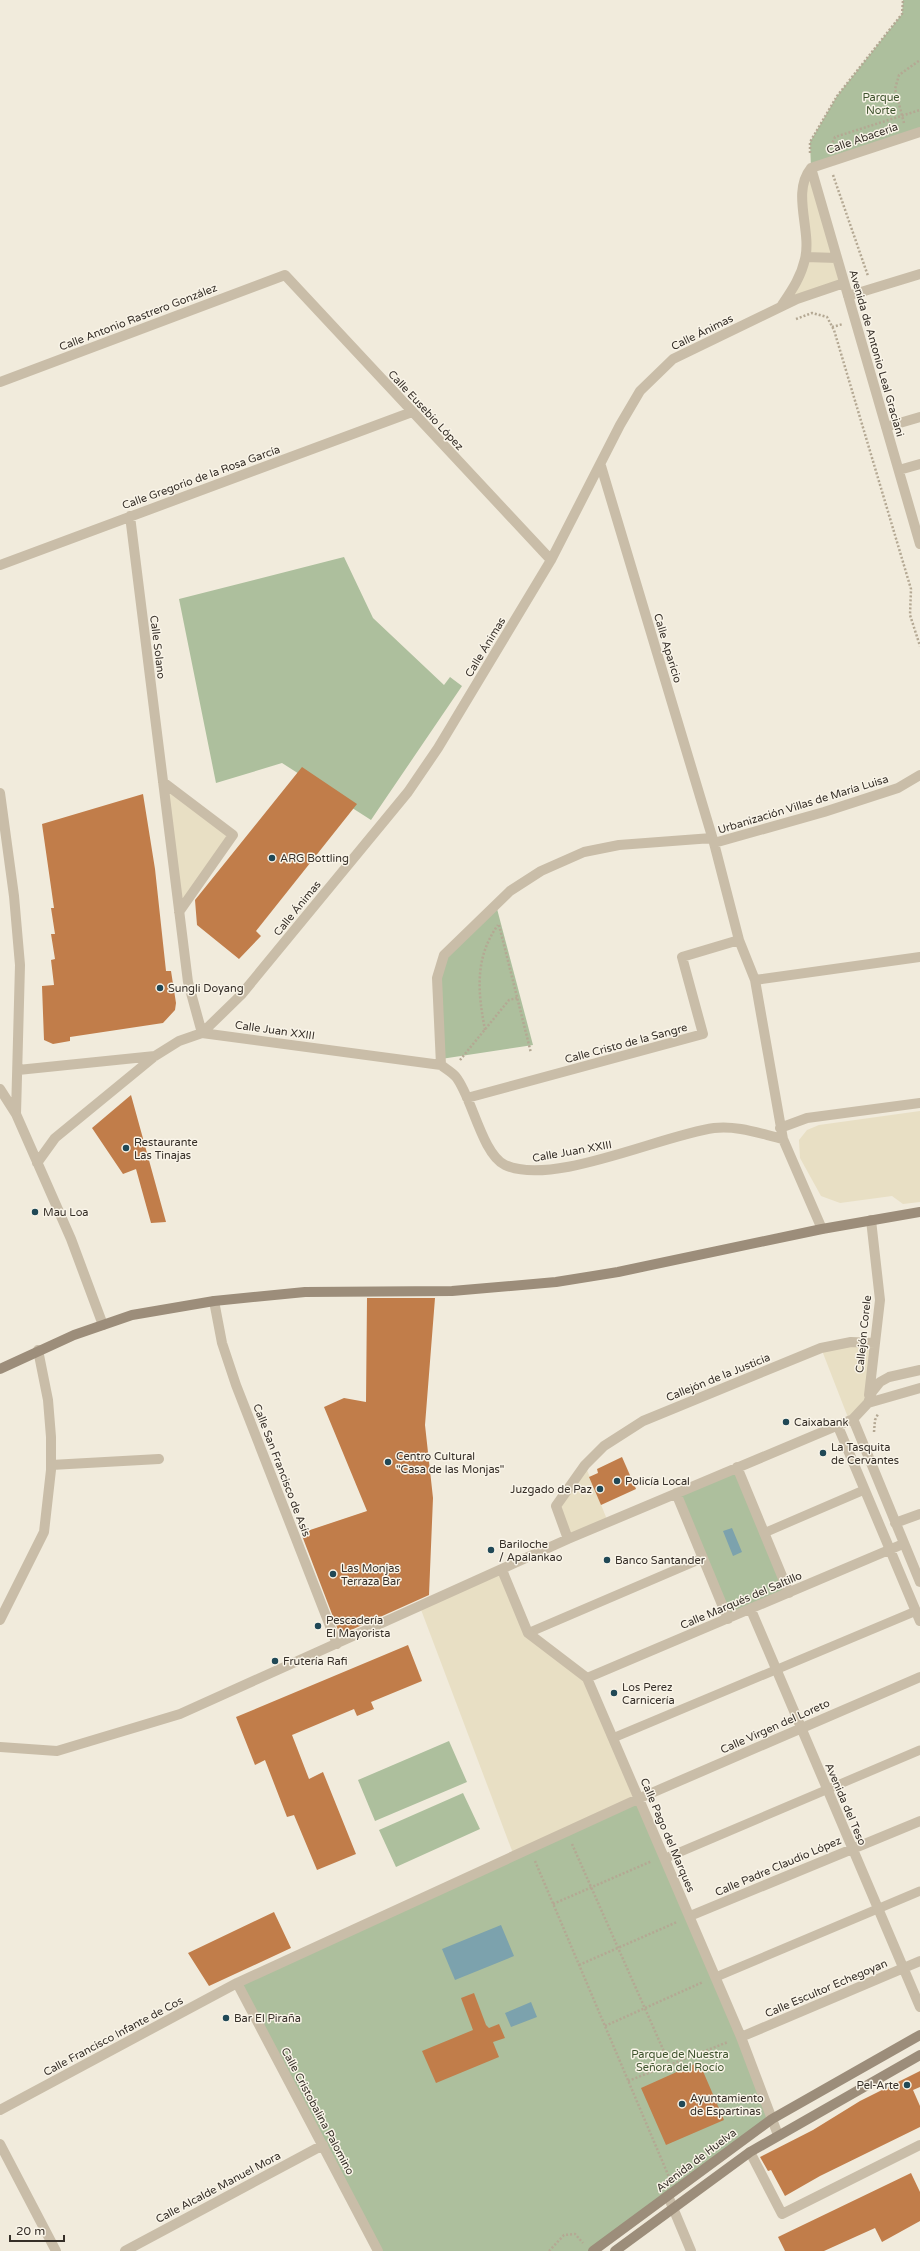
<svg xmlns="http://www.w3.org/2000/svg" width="920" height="2251" font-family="'Varela Round',sans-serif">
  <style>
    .green { fill: #adbf9d }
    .plaza { fill: #e8dfc4 }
    .water { fill: #7ca2ad }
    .building { fill: #c17d4a }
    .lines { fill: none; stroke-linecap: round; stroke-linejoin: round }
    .path { stroke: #b4a893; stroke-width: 2.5; stroke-dasharray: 2 2; stroke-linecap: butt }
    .lane { stroke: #c9bda8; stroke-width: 9 }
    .street { stroke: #c9bda8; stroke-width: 10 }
    .secondary { stroke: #9c8d7a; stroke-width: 10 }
    .poi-dot { fill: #204856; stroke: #f9f4e8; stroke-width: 1.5 }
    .labels { text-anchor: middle; stroke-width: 3; stroke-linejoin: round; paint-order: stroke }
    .park-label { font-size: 11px; fill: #3e532d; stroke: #f9f4e8 }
    .street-label { font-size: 11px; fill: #362f28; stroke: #f9f4e8 }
    .poi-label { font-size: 11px; fill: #362f28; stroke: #f9f4e8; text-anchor: start }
  </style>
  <rect width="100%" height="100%" fill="#f1ebdc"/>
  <path class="green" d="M903,0H920V132L811,168L810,142L837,96L902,14Z
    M344,557L373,618L444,685L450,677L462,686L371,820L282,763L216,783L179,599Z
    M496,905L533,1045L441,1059L437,978L444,955Z
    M737,1467L789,1593L728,1619L676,1493Z
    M449,1741L467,1782L375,1821L358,1780Z
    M463,1793L480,1829L396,1867L379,1830Z
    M640,1798L772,2119L593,2251H378L237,1983Z"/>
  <path class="plaza" d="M811,168L844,283L781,307L806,257L802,194Z
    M163,782L233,835L179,912Z
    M920,1111V1202L903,1204L892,1196L840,1203L821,1196L800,1158L799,1140L807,1130L819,1125Z
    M875,1343L868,1403L849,1420L821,1348Z
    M585,1465L608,1522L568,1539L556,1506Z
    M502,1570L528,1633L587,1678L640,1798L514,1856L420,1607Z"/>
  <path class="water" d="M732,1528L742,1552L733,1556L723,1531Z
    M501,1925L514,1956L455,1980L442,1949Z
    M531,2002L537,2017L511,2027L505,2013Z"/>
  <path class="building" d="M302,767L357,804L256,931L261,936L239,959L197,925L195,900Z
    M143,794L155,869L166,971H171L176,1003L175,1010L163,1023L70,1037V1041L53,1044L44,1040L42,986L54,985L51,960L55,959L51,934H55L51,908H54L42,824Z
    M131,1095L166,1222L151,1223L136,1169L123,1174L92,1128Z
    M367,1298H435L425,1425L433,1498L429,1595L340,1635L301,1533L367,1511L324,1407L344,1398L366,1402Z
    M622,1457L636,1489L601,1505L589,1477L598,1473L597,1469Z
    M408,1645L422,1681L371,1702L374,1709L357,1716L354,1709L292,1735L309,1779L323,1772L356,1854L317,1870L294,1815L287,1817L265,1760L255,1765L236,1717Z
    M274,1912L291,1948L209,1986L188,1953Z
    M474,1993L486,2025L489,2028L499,2024L505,2038L493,2042L499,2057L436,2083L422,2051L473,2030L461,1998Z
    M699,2062L724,2120L666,2145L641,2088Z
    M920,2071V2087L913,2090L920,2106V2127L820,2176L785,2196L771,2170L768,2171L760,2157L813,2130L860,2101Z
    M911,2173L920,2192V2221L882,2242L875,2228L824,2251H785L778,2237Z"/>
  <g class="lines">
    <path class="path" d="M904,123L895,89L899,75L920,60
      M831,146L835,137L920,110
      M810,153V142L837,96L902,14L903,0
      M833,175L868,276
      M796,319L812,313L827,317L834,330L911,589L910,615L920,646
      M832,327L843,324
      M499,925L531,1053
      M485,1030C478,993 474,958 498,925
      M460,1060L509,1000L517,998
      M874,1432L875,1420L878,1414
      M572,1844L670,2065
      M535,1861L669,2177
      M553,1904L652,1861
      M579,1965L677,1922
      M605,2026L703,1982
      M628,2081L728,2042
      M549,2251L564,2235L575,2234L583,2243"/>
    <path class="lane" d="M764,1533L864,1490
      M528,1633L703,1558
      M613,1738L916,1611
      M666,1858L920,1750
      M716,1977L920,1891"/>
    <path class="street" d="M811,168L920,544
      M811,168L920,132
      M806,257L837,258
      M848,296L920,274
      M782,305C792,290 801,277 805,259C812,230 791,193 811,168
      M0,382L285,275L551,560
      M886,427L920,417
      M601,466L714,843L739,940L755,980L783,1139L822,1229
      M899,470L920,464
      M130,516L188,982L202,1033L441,1065C446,1069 452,1072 456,1077C472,1097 482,1154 505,1165C552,1187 662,1135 714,1128C737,1125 761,1134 783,1139
      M0,565L412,412
      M163,782L233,835L179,912
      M0,793L14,896L20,965L16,1114
      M714,843L824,812L898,788L920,775
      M755,980L920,957
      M441,1065L437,978L444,955L510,891L541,871L584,852L619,845L712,838
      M18,1070L155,1056
      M0,1089L16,1114L71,1239L103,1325
      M467,1098L703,1034L682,957L739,940
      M780,1128L807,1118L920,1103
      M37,1163L55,1138L155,1056L179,1041L202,1033L241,995L408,792L438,748L551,560L620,425L640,391L673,359L797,299L844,283
      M214,1301L222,1343L236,1385L337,1644
      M869,1395L880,1300L871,1220
      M868,1403L920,1388
      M853,1419L920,1582
      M837,1424L920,1621
      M51,1465L159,1459
      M737,1467L789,1593
      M676,1493L728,1619
      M895,1523L920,1514
      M568,1539L556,1506L585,1465L604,1446L643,1421L821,1348L851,1342L875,1343
      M502,1570L528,1633L587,1678L741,2037L778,2135
      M751,1610L920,2007
      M0,1620L44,1532L51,1470V1437L48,1400L38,1350
      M587,1678L903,1544
      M0,1747L57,1751L180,1714L568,1539L853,1419L868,1403L872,1392L880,1382L889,1377L920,1370
      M690,1916L920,1821
      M237,1983L378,2251
      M741,2037L920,1961
      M0,2110L237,1983L640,1798L920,1677
      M0,2144L56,2251
      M750,2152L782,2214L920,2145
      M668,2196L691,2251
      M125,2251L323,2145"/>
    <path class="secondary" d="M0,1369L74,1335L132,1315L214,1301L305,1292L452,1291L556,1282L618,1272L822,1229L920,1212
      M593,2251L772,2119L920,2035
      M615,2251L750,2152L920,2055"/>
  </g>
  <g class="poi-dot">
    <circle cx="272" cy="858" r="4"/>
    <circle cx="160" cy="988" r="4"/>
    <circle cx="126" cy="1148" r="4"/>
    <circle cx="35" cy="1212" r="4"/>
    <circle cx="786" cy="1422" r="4"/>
    <circle cx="823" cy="1453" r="4"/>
    <circle cx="388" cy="1462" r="4"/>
    <circle cx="617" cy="1481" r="4"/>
    <circle cx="600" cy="1489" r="4"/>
    <circle cx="491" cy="1550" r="4"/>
    <circle cx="607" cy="1560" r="4"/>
    <circle cx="333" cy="1574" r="4"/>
    <circle cx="318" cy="1626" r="4"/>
    <circle cx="275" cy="1661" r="4"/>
    <circle cx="614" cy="1693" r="4"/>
    <circle cx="226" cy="2018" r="4"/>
    <circle cx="907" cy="2085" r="4"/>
    <circle cx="682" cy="2104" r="4"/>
  </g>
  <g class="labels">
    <g class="park-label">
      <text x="881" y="101">Parque<tspan x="881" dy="13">Norte</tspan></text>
      <text x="680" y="2058">Parque de Nuestra<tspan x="680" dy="13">Señora del Rocío</tspan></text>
    </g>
    <g class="street-label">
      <text transform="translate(862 138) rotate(-19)" y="4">Calle Abacería</text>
      <text transform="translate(138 317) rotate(-21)" y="4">Calle Antonio Rastrero González</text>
      <text transform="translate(702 332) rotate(-26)" y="4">Calle Ánimas</text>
      <text transform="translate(877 353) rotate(74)" y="4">Avenida de Antonio Leal Graciani</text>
      <text transform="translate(426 410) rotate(47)" y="4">Calle Eusebio López</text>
      <text transform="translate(201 477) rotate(-20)" y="4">Calle Gregorio de la Rosa García</text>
      <text transform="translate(158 647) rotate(83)" y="4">Calle Solano</text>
      <text transform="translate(485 647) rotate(-59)" y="4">Calle Ánimas</text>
      <text transform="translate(668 648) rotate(73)" y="4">Calle Aparicio</text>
      <text transform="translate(803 804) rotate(-17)" y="4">Urbanización Villas de María Luisa</text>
      <text transform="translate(297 908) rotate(-51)" y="4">Calle Ánimas</text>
      <text transform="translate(275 1030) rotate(8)" y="4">Calle Juan XXIII</text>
      <text transform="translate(626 1043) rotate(-15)" y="4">Calle Cristo de la Sangre</text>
      <text transform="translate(572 1151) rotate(-10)" y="4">Calle Juan XXIII</text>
      <text transform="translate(863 1334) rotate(-84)" y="4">Callejón Corele</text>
      <text transform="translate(718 1377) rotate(-22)" y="4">Callejón de la Justicia</text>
      <text transform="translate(282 1470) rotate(69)" y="4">Calle San Francisco de Asís</text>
      <text transform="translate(741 1600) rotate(-23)" y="4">Calle Marqués del Saltillo</text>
      <text transform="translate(775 1726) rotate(-24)" y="4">Calle Virgen del Loreto</text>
      <text transform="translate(846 1804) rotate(67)" y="4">Avenida del Teso</text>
      <text transform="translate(668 1835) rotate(67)" y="4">Calle Pago del Marques</text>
      <text transform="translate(778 1866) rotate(-23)" y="4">Calle Padre Claudio López</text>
      <text transform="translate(826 1988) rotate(-23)" y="4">Calle Escultor Echegoyan</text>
      <text transform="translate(113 2036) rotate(-28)" y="4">Calle Francisco Infante de Cos</text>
      <text transform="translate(318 2111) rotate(62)" y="4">Calle Cristobalina Palomino</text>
      <text transform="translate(696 2160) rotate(-37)" y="4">Avenida de Huelva</text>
      <text transform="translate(218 2187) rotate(-28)" y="4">Calle Alcalde Manuel Mora</text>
    </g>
    <g class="poi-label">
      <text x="280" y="862">ARG Bottling</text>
      <text x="168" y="992">Sungli Doyang</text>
      <text x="134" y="1146">Restaurante<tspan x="134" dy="13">Las Tinajas</tspan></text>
      <text x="43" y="1216">Mau Loa</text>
      <text x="794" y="1426">Caixabank</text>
      <text x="831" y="1451">La Tasquita<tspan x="831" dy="13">de Cervantes</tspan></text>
      <text x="396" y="1460">Centro Cultural<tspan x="396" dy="13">"Casa de las Monjas"</tspan></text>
      <text x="625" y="1485">Policía Local</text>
      <text x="592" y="1493" text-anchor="end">Juzgado de Paz</text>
      <text x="499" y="1548">Bariloche<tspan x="499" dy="13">/ Apalankao</tspan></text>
      <text x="615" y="1564">Banco Santander</text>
      <text x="341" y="1572">Las Monjas<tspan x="341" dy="13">Terraza Bar</tspan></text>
      <text x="326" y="1624">Pescadería<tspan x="326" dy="13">El Mayorista</tspan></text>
      <text x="283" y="1665">Frutería Rafi</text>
      <text x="622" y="1691">Los Perez<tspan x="622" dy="13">Carnicería</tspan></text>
      <text x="234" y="2022">Bar El Piraña</text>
      <text x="899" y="2089" text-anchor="end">Pel-Arte</text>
      <text x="690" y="2102">Ayuntamiento<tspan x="690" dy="13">de Espartinas</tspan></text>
    </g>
  </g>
  <path d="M10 2235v6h54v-6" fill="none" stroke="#362f28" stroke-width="2"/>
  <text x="16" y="2235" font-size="12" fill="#362f28" stroke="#f9f4e8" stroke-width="3" paint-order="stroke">20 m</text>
</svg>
